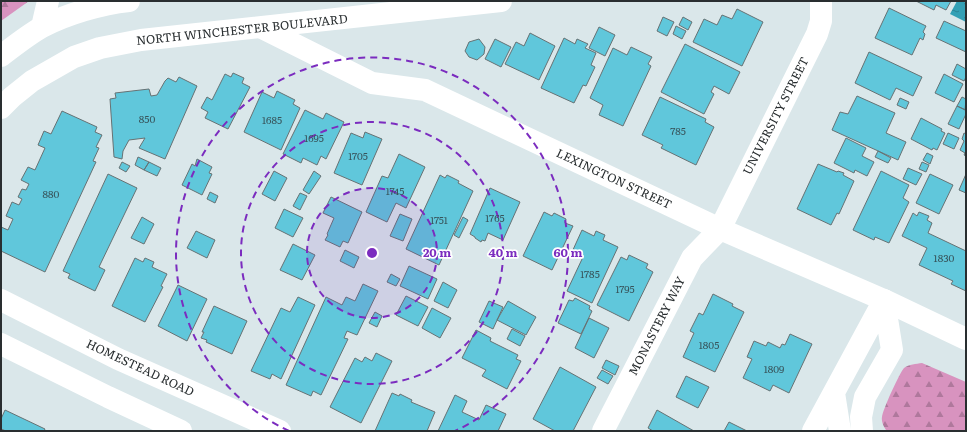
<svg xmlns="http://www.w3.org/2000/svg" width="967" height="432" font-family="Literata,serif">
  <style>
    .forest { fill: url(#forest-firs) }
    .water { fill: url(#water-ripples) }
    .building { fill: #60c7db; stroke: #667274 }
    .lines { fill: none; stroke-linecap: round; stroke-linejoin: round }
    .street { stroke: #fff; stroke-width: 22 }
    .secondary { stroke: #fff; stroke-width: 22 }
    .ring { fill: none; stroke: #7b2cbf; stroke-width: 2; stroke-dasharray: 7 5 }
    .labels { text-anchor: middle; stroke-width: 3.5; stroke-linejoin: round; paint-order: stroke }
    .number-label { font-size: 10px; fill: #37545b }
    .street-label { font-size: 12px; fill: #292e30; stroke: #fff }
    .centre { fill: #7b2cbf; stroke: #fff; stroke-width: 2 }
    .ring-label { font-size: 12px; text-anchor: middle; font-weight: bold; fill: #7b2cbf; stroke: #fff; stroke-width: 3.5; stroke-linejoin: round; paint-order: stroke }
  </style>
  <defs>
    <pattern id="forest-firs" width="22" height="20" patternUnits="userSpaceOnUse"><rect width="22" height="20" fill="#d893bf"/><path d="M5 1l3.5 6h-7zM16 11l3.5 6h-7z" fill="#af789c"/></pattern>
    <pattern id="water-ripples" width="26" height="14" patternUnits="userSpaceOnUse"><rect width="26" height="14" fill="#34a0b5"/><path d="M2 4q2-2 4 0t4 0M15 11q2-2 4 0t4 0" fill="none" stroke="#2c8394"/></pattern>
  </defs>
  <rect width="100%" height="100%" fill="#dae7ea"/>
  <path class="forest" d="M1,1H29L1,21Z
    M922,363L966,382V431H887C884,428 881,421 882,417C882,411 900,372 904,368C909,364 916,364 922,363Z"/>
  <path class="water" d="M957,1H964L966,4V22L950,14Z"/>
  <path class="building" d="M916,1H951L946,10L936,5L934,10Z
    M889,8L926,26L923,32L925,34L923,40L920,38L912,55L875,38Z
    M737,9L763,22L742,66L693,42L704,19L717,25L722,15L732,19Z
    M663,17L674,22L667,36L657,31Z
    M683,17L692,22L688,30L679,25Z
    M944,21L966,31V52L936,38Z
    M676,26L686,31L682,39L673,34Z
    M599,27L615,35L605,56L589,48Z
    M530,33L555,46L539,80L505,64L516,42L524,46Z
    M564,38L575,44L577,39L588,44L585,48L596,53L591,65L595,67L586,86L583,85L574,103L541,88Z
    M479,39L485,47L484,54L477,60L469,57L465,51L469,42Z
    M495,39L511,47L501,67L485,59Z
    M685,44L740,72L729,94L714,86L711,92L714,94L704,114L661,92Z
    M631,47L652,57L648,64L651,66L623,126L599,115L603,105L590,98L613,48L627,55Z
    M869,52L922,77L913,96L896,88L890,100L855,83Z
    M957,64L966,69V77L964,81L952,75Z
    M233,73L244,78L242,83L250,87L228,129L205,118L208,112L201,108L207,97L212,100L225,74L231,77Z
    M944,74L963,84L954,102L935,93Z
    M179,77L197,86L165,159L139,148L145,138L129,140L123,151L122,159L114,157L110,99L116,98L115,93L149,89L151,96L157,95L165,81L168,78L176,82Z
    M277,91L295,100L293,104L300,108L281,150L244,132L262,92L274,98Z
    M857,96L895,113L886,133L906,142L898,160L832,130L840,112L848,114Z
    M660,97L706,119L705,122L714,127L696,165L661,148L663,145L642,135Z
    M962,97L966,99L965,110L957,106Z
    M900,98L909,102L906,109L897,105Z
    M957,106L966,110V114L959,129L948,124Z
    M305,110L323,119L326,113L344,122L326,159L321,156L317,165L303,158L301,163L283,154Z
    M62,111L97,127L95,132L102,135L96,147L99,148L93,161L96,162L45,272L1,251V227L8,230L13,219L6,216L12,202L19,205L22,199L18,197L22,189L26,190L29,184L21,180L28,167L35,170L45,148L38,145L44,131L51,134Z
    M921,118L942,129L941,131L945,133L937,150L933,148L932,150L911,139Z
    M365,132L382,139L362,185L334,173L351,133L363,138Z
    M948,133L959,138L954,149L943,144Z
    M964,133L966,134V156L964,155L965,153L960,150L964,141L962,139Z
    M846,138L866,148L862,156L874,162L867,176L855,170L854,173L834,163Z
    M878,151L891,158L888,163L875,157Z
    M927,153L933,156L930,164L923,160Z
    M399,154L425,167L406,208L396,203L387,222L366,212L382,176L388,178Z
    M138,157L149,162L144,170L135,165Z
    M197,159L212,167L209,173L212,174L202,195L182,185L192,164L195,166Z
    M122,162L130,166L126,172L119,168Z
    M149,162L161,168L157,176L144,170Z
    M922,162L929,165L926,172L919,169Z
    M818,164L837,172L838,171L844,173L843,175L854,181L839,214L837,213L831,225L797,209Z
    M908,168L922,174L916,185L903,179Z
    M274,171L287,178L275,201L262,194Z
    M314,171L321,176L309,194L303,190Z
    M881,171L909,185L903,198L909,202L889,243L875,237L874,240L853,230Z
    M108,174L137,188L99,267L105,270L95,291L68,278L70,274L63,271Z
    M930,174L953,185L939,214L916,203Z
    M966,174V193L959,190Z
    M440,175L445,178L447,175L459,181L458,183L473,191L439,265L406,249Z
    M490,188L520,202L503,240L488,233L485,241L482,240L481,242L475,238V237L470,234Z
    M210,192L218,196L215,203L207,199Z
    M300,193L307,196L300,210L293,206Z
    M331,197L362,212L348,243L343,241L340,247L325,240L328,235L327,234L334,218L323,213Z
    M284,209L303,218L293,237L275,228Z
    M544,212L552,216L554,213L566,219L565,223L573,226L552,270L523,256Z
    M919,212L929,216L927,220L932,223L928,233L966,251V291L951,284L953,281L919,265L927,248L902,236L913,213L917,216Z
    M400,214L412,219L403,241L390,236Z
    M142,217L154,224L144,244L131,238Z
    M463,217L468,220L459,238L454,235Z
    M582,230L594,236L596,231L605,235L603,240L618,247L592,303L567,291L583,257L572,252Z
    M196,231L215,240L207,258L187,248Z
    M293,244L315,255L302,280L280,270Z
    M345,250L359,257L354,268L340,261Z
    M629,255L648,264L646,268L653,272L629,321L597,305L621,257L627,260Z
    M135,258L143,262L145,258L154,262L152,267L167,274L161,286L163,287L145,322L112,306Z
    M409,266L437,279L428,299L400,286Z
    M391,274L400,279L396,286L387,282Z
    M443,282L457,290L448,308L434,301Z
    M363,284L378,291L357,335L347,331L344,338L348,339L321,395L313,391L311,396L286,385L326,297L342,305L346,297L355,301Z
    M178,285L207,299L187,341L158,326Z
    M713,294L733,304L732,306L744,312L715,372L683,357L694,333L690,331L699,313L703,315Z
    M406,296L428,307L418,326L396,315Z
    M298,297L315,305L281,379L272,374L270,379L251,371L281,308L290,312Z
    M575,298L590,306L589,309L592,311L581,334L558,323L569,300L573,301Z
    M489,301L503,307L493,329L479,322Z
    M508,301L536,317L526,335L497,320Z
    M214,306L247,321L232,354L206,342L207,340L201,338L204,332H202Z
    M432,308L451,318L440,338L422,328Z
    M375,312L382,316L377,327L369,323Z
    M589,318L609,328L594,358L575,348Z
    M512,329L525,336L520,346L507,339Z
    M476,330L491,338L490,341L518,355L516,359L521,361L507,389L482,376L486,370L462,358Z
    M790,334L812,344L789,393L773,385L770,391L743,378L752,359L747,357L754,341L766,346L768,342L780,348L782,344L785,345Z
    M376,353L392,361L361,423L330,407L355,358L362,362L365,357L372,361Z
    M606,360L619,366L615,375L602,368Z
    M560,367L596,387L573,431H555L533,419Z
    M602,370L613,376L608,384L597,378Z
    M686,376L709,387L698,408L676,397Z
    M392,393L399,396L400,394L412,400L411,402L435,412L427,431H375Z
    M455,395L467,401L462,412L479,420L486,405L506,414L498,431H438Z
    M5,410L45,429L44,431H6L1,429V419Z
    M657,410L694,431H653L648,428Z
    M729,422L747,431H724Z"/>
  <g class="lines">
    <path class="street" d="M262,28L372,83L425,90L720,229L884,300L966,339
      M603,431L692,258L720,229L817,34L821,21V1"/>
    <path class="secondary" d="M42,27L48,1
      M1,56C14,46 28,35 42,27C67,14 101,4 129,1
      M1,108L12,97L32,81L74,57L100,48L141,40L501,1
      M1,300L118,359L280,431
      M1,344L108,397L181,431
      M834,393L840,431
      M813,431L884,300
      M862,431L861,417L865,397L892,350L884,300"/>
  </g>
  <circle cx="372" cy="253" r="65" fill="#7b2cbf" fill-opacity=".12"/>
  <g class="ring">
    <circle cx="372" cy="253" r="65"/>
    <circle cx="372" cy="253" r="131"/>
    <path d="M289 431A196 196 0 1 1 455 431"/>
  </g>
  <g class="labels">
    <g class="number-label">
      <text x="147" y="123">850</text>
      <text x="272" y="124">1685</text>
      <text x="678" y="135">785</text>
      <text x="314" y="142">1695</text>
      <text x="358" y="160">1705</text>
      <text x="395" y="195">1745</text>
      <text x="51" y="198">880</text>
      <text x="495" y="222">1765</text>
      <text x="439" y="224">1751</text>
      <text x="944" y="262">1830</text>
      <text x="590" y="278">1785</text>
      <text x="625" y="293">1795</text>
      <text x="709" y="349">1805</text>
      <text x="774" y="373">1809</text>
    </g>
    <g class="street-label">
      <text transform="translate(242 30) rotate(-6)" y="4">NORTH WINCHESTER BOULEVARD</text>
      <text transform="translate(776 116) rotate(-63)" y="4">UNIVERSITY STREET</text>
      <text transform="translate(614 179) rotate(25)" y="4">LEXINGTON STREET</text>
      <text transform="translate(657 326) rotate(-63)" y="4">MONASTERY WAY</text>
      <text transform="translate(140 368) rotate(25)" y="4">HOMESTEAD ROAD</text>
    </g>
  </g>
  <circle cx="372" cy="253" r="6" class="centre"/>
  <g class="ring-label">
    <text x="437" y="257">20 m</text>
    <text x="503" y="257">40 m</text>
    <text x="568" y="257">60 m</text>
  </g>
  <rect width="967" height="432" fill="none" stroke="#292e30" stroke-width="4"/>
</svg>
